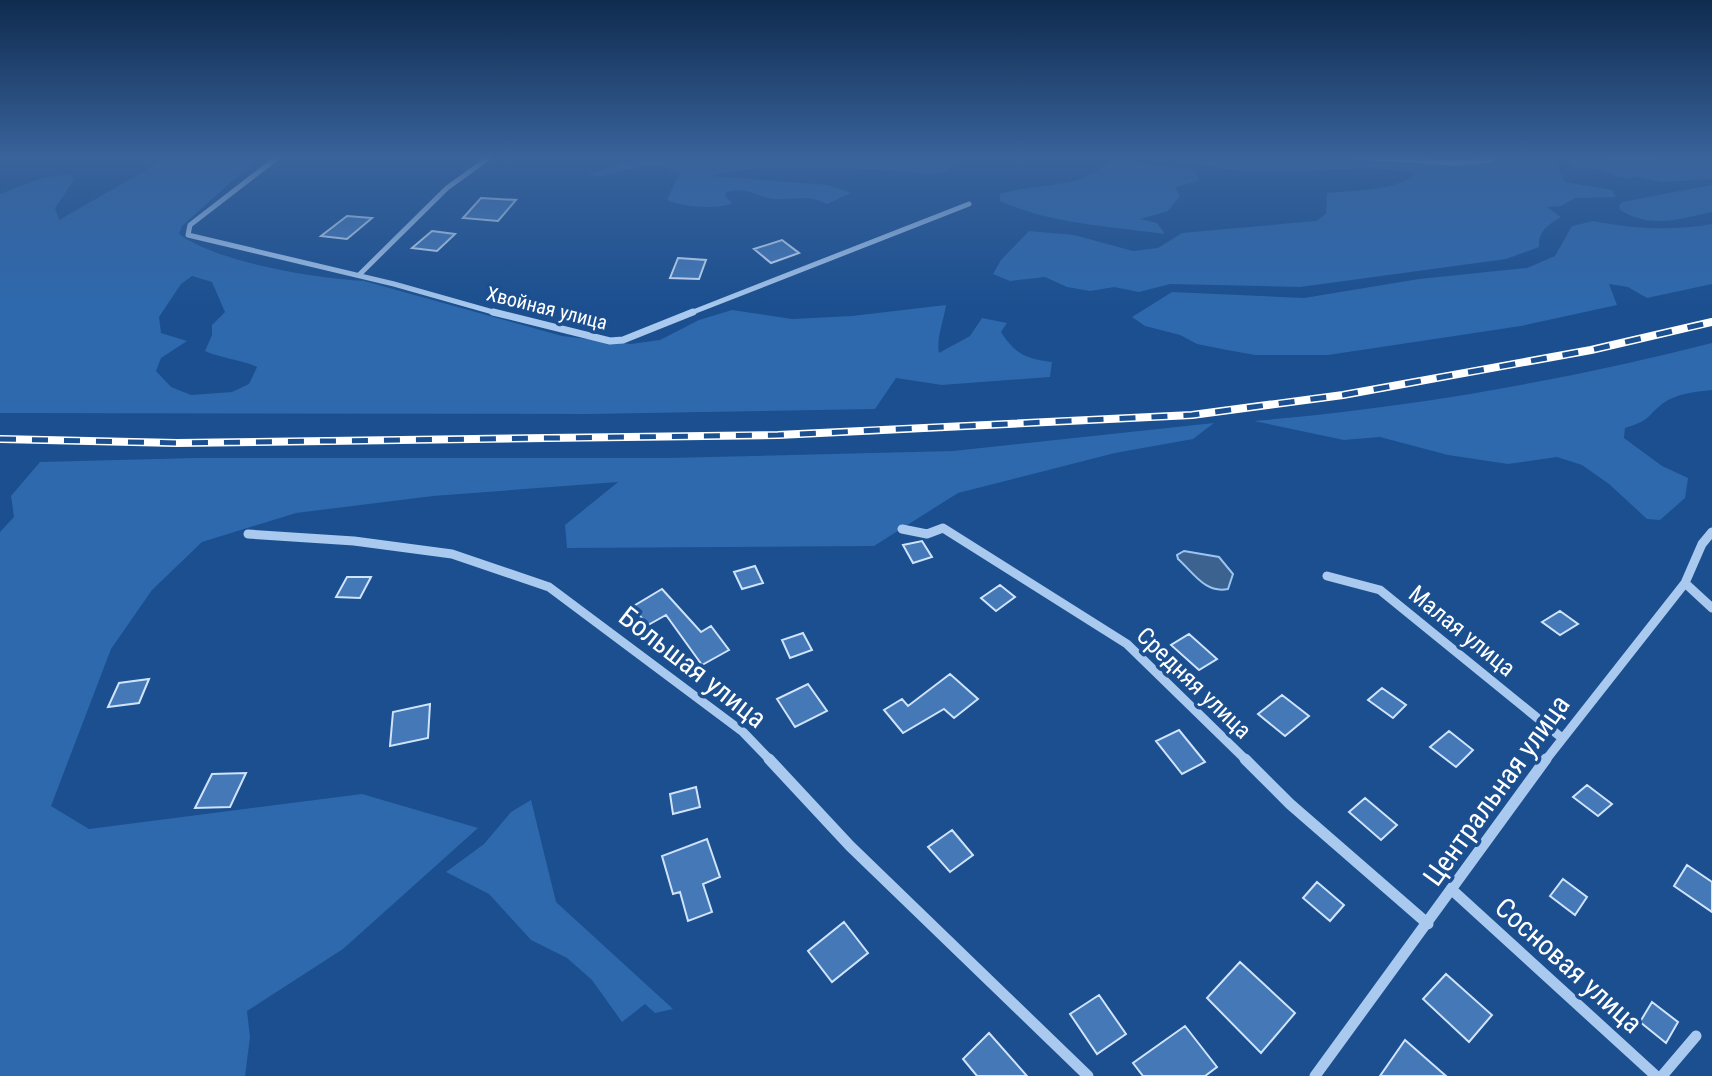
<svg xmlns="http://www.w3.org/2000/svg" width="1712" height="1076" font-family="'Roboto Condensed',sans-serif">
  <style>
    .green { fill: #2e69ad; fill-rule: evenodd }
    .water { fill: #3c6290; stroke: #9cc4f0; stroke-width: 2 }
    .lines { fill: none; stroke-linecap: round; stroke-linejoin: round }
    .stream { stroke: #9cc4f0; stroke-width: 5 }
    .building { fill: #4478b7; stroke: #cfe3fa; stroke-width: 2 }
    .minor-far3 { stroke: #a9c9ee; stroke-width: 5 }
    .minor-far2 { stroke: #a9c9ee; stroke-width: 7 }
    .minor-far1 { stroke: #a9c9ee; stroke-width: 9 }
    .minor { stroke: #a9c9ee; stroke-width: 11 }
    .rail-casing { stroke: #fff; stroke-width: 8 }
    .rail { stroke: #1b4f8f; stroke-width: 5; stroke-dasharray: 16; stroke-linecap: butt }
    .labels { text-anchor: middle; stroke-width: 7; stroke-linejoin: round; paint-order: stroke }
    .far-street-label { font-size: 20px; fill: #fff; stroke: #1b4f8f }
    .street-label { font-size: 24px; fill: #fff; stroke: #1b4f8f }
    .near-street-label { font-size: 28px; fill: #fff; stroke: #1b4f8f }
  </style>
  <rect width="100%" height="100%" fill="#1b4f8f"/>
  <path class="green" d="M169,157H259L182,226L179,234C219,263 314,278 364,281L562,336L631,344L660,340L699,320L732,310L792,319L852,316L946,305C944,320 936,339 939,353L970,336L982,318L1007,323L1001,332C1015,354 1026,359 1052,362L1050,377L942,385L896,378L875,409L587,414L0,413V194L42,178L69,174L74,180L55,208L59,220ZM192,276L212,282L225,312L212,325V335L205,351C223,359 243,360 257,367L249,384L232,392L191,395L171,387L156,371L161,358L187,341L161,333L159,317L181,284Z
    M643,157H986L955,158L947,172L930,174C888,169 747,162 712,176L829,185L851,193L827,204C806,194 798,200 776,199C756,198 750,186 726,192L725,196L732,203C719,210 680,207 667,200L679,174C649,153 618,180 588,175Z
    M1115,157H1138L1139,162C1157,169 1175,165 1194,170L1199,181L1175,187L1180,196L1168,211L1140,219L1157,223L1165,234C1109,226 1052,224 1000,201V194C1044,181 1079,192 1115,157Z
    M1170,157H1553L1565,182L1612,190L1616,197L1575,198L1561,206L1547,207L1561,217C1548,225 1538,231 1539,247L1506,259L1300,287L1170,284L1139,292L1114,287L1090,291L1067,287L1045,277L1010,281L993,274L1001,260L1029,231L1074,235L1133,251L1158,248L1182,233L1316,221L1326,214L1327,193C1352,190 1397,192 1415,173C1364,163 1313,174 1261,172C1229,172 1201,164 1170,157Z
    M1566,157H1712V179L1663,182L1633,176L1632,179C1611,177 1595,164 1574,168Z
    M1712,185V212C1679,219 1651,229 1620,210L1619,206L1622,202Z
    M1593,221C1635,229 1671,231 1712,224V284L1647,298L1628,287L1609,284L1617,305L1521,326L1328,355H1255L1227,350L1197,344L1180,335L1145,326L1132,317L1172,292L1304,298L1419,279L1527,268L1555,256L1572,226Z
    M1712,343V390C1694,392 1677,393 1662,404C1645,418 1651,420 1625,428L1624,438L1662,466L1688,478L1685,498L1660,520L1647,519L1609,484L1582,465L1557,457L1508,464L1448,455L1380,437L1344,440L1254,421C1409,408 1562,381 1712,343Z
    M1214,423L1193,439L1115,453L958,493L874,546L567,548L565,525L618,482L433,496L296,513L202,542L152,590L111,649L51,806L89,829L362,794L478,828L343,949L247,1011L250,1037L245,1076H0V532L14,517L11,496L40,462L196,458H668L953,451Z
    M531,800L556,902L673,1009L655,1013L645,1004L622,1022L592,980L567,958L531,940L489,894L446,872L484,844L511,812Z"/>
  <path class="water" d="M1184,551L1219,557L1233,574L1228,589C1205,594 1193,572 1178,559L1177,555Z"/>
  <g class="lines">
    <path class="stream" d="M1351,157L1456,163L1492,160L1493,157
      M1606,157H1656"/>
  </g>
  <path class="building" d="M481,198L516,200L498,221L463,218Z
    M347,216L372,218L347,239L321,236Z
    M432,231L455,234L437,251L412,248Z
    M782,240L799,253L771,263L754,249Z
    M678,258L706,260L699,279L670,278Z
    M922,541L932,557L913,563L903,545Z
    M755,566L763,583L742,589L734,572Z
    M347,577H371L360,598L336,597Z
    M1000,585L1015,597L996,611L981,598Z
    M662,589L701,632L711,626L729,650L702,665L666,615L648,625L632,607Z
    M1560,611L1578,624L1560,635L1542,622Z
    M803,633L812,650L790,658L782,640Z
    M1189,634L1217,659L1199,670L1171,645Z
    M950,674L978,699L954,718L944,709L903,733L884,710L902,699L908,706Z
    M149,679L139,703L108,707L119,683Z
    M808,684L827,711L795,727L777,699Z
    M1382,688L1406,705L1393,718L1368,700Z
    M1282,695L1309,716L1285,736L1258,714Z
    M430,704L428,738L390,746L393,712Z
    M1179,730L1205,762L1182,774L1156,741Z
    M1449,731L1473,750L1456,767L1430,747Z
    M246,773L230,807L195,808L212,774Z
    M1587,785L1612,804L1598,816L1573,797Z
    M696,787L700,807L673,814L670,794Z
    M1365,798L1397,825L1381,840L1349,812Z
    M952,830L973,855L950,872L928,847Z
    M707,839L720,877L703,884L712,912L688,921L680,892L673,894L662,856Z
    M1687,865L1712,882V912L1674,886Z
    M1563,879L1587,897L1575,915L1550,896Z
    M1317,882L1344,905L1330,921L1303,898Z
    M844,922L868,953L832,982L808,951Z
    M1240,962L1295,1013L1261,1053L1207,998Z
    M1446,974L1492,1015L1469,1042L1423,999Z
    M1099,995L1126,1034L1097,1054L1070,1014Z
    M1652,1002L1678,1022L1666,1043L1640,1022Z
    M1185,1026L1217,1067L1205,1076H1143L1133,1063Z
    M989,1033L1027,1076H977L963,1059Z
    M1405,1040L1446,1076H1380Z"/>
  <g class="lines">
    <path class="minor-far3" d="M278,157L190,225L188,235L394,284L500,314
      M359,275L447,188L490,157
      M688,314L969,204"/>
    <path class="minor-far2" d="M493,312L610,341L623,340L693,312"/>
    <path class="minor-far1" d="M902,529L927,534L943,528L1127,644L1247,761
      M248,534L354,541L452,554L549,587L743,732L771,761
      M1327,576L1380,590L1562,738
      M1685,583L1712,608
      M1545,761L1685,583L1702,544L1712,532"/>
    <path class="minor" d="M769,759L850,846L1088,1076
      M1245,759L1290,804L1428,924
      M1451,889L1656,1076
      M1315,1076L1546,759
      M1662,1076L1696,1036"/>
    <g class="rail-casing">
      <path id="rail" d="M0,439L177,443L778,435L1192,415L1343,395L1591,350L1712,322"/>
    </g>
    <use href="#rail" class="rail"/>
  </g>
  <linearGradient id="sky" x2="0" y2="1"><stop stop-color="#0f2b4f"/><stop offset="0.51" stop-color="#39639b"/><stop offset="1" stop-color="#39639b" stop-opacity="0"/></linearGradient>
  <rect width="1712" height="308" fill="url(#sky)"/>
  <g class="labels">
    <g class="far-street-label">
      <text transform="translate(547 308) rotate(14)" y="7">Хвойная улица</text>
    </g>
    <g class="street-label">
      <text transform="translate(1462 631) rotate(39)" y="8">Малая улица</text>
      <text transform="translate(1194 683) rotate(44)" y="8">Средняя улица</text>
    </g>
    <g class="near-street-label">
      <text transform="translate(693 667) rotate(38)" y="10">Большая улица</text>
      <text transform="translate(1496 790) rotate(-54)" y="10">Центральная улица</text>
      <text transform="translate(1569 965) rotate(42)" y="10">Сосновая улица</text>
    </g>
  </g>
</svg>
